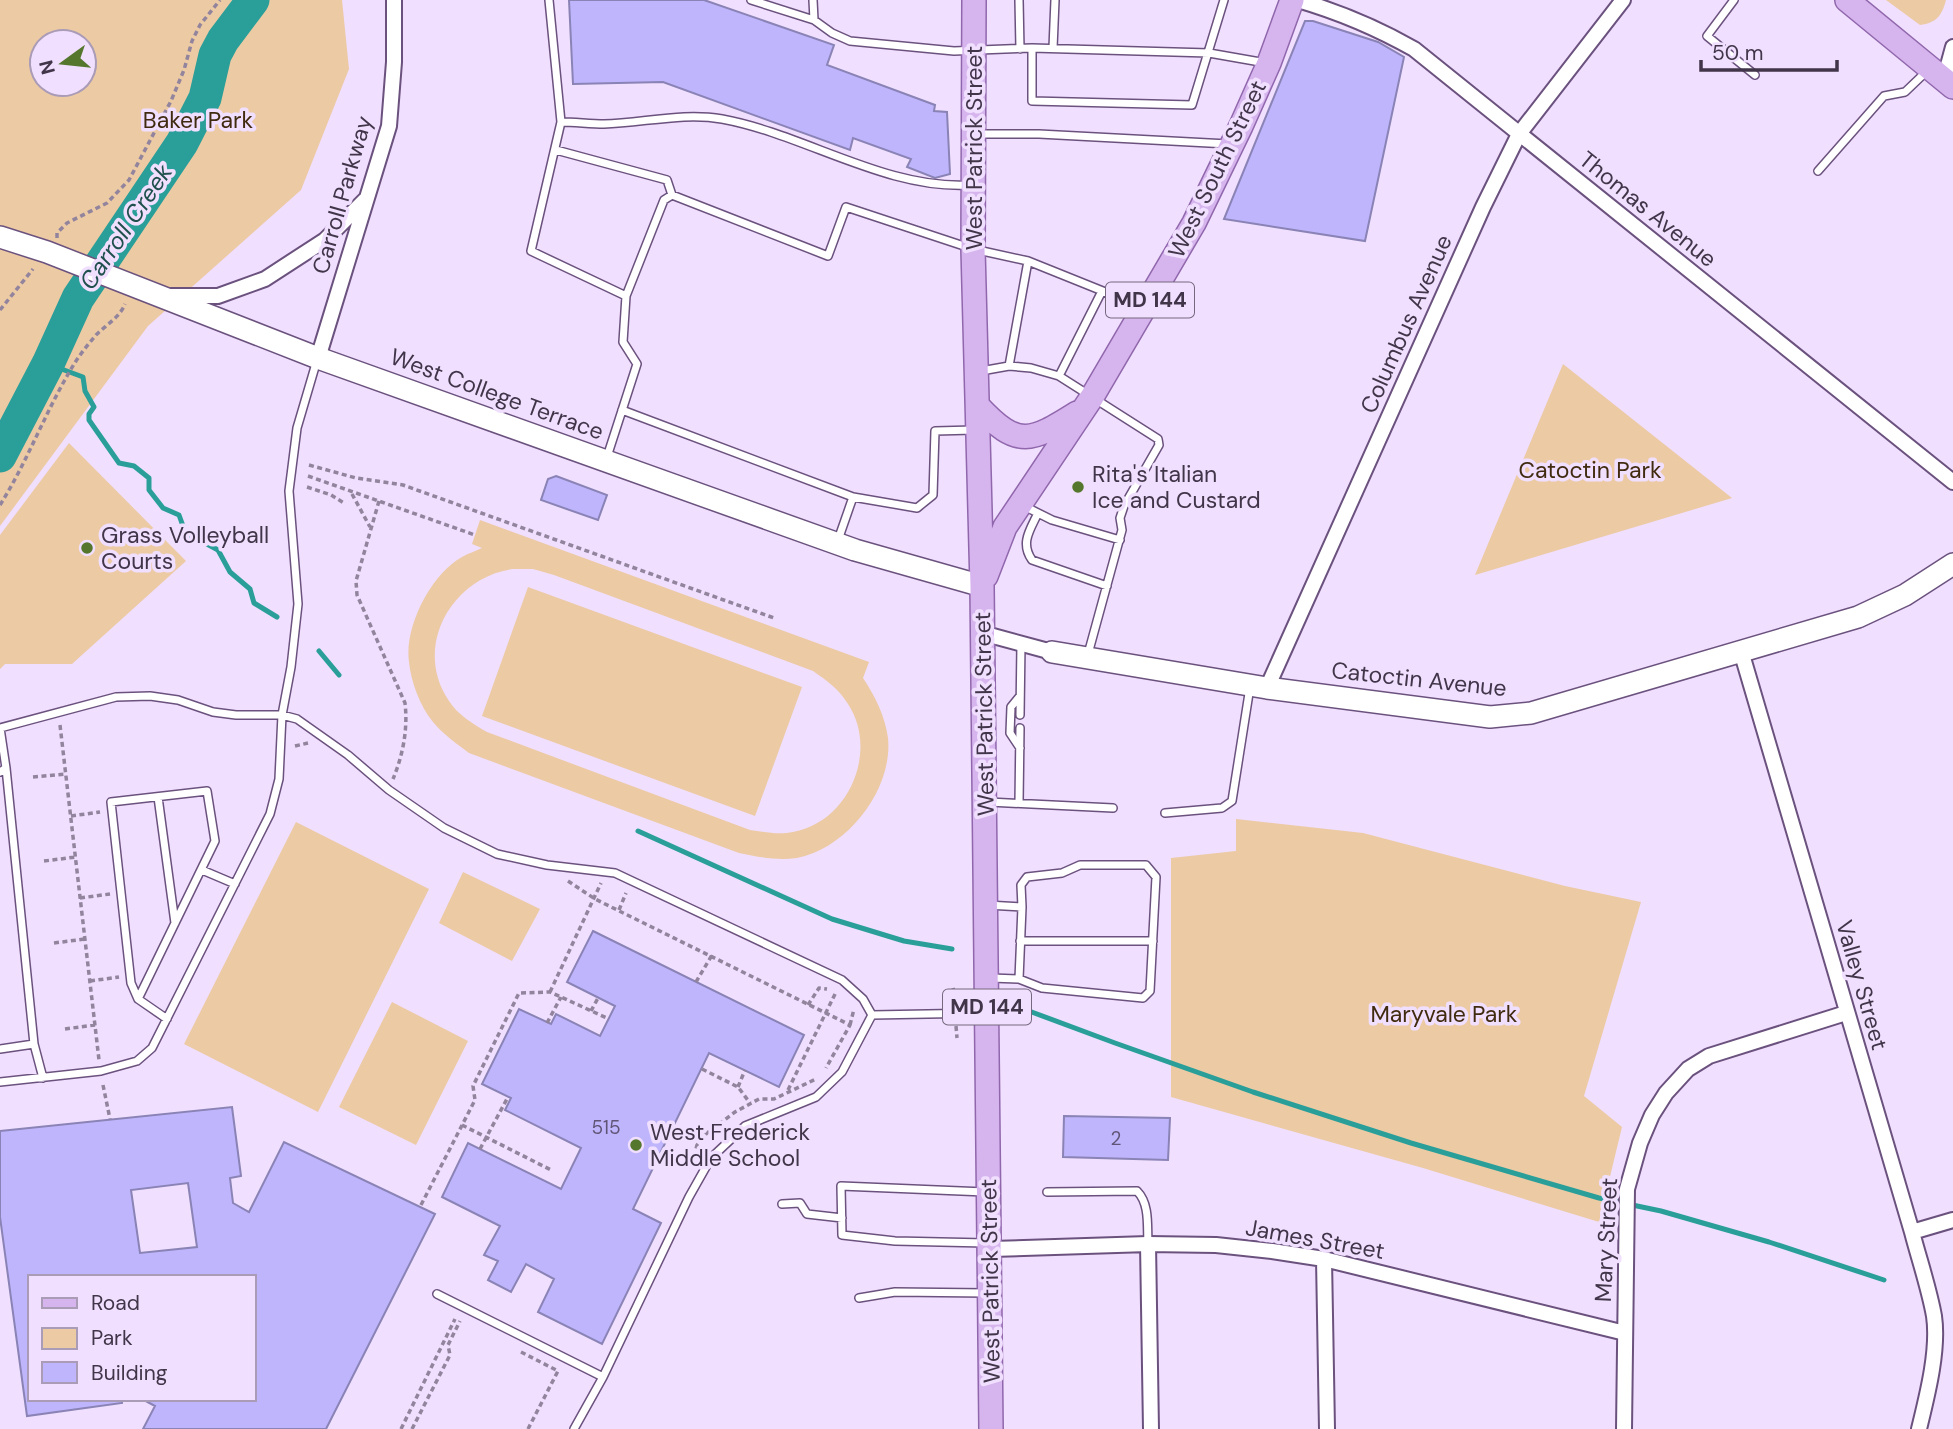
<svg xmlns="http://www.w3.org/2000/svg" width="1953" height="1429" font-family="'DM Sans',sans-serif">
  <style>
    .green { fill: #eccaa4; fill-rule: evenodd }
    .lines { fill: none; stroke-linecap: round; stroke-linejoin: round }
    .stream { stroke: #2a9f99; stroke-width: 5 }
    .river { stroke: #2a9f99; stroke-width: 33 }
    .building { fill: #bfb5fd; stroke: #8a83b5; stroke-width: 2; fill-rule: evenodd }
    .lane-casing { stroke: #6b527e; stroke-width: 10 }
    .street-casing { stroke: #6b527e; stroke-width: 18 }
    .secondary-casing { stroke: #6b527e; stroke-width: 24 }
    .primary-casing { stroke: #9067ac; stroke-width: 26 }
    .path { stroke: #92849d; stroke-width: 3.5; stroke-dasharray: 5 3.5; stroke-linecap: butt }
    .lane { stroke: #fff; stroke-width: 7 }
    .street { stroke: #fff; stroke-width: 14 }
    .secondary { stroke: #fff; stroke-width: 21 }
    .primary { stroke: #d6b4ed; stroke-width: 23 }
    .poi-dot { fill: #55762d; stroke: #f0dffe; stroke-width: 2.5 }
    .labels { text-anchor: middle; stroke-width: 7; stroke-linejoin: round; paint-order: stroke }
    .number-label { font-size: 19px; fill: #605576 }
    .shield { fill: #f0dffe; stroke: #76687f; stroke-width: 2 }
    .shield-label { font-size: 21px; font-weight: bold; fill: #413549 }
    .park-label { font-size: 23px; fill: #412b10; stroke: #f0dffe }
    .street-label { font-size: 23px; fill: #413549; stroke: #f0dffe }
    .poi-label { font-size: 23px; fill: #413549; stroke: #f0dffe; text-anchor: start }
    .water-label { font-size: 24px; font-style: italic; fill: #20504d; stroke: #f0dffe }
  </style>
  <rect width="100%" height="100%" fill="#f0dffe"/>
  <path class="green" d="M0,0H342L349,69L301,190L148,326L0,526ZM42,42H84V84H42Z
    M1886,0H1946C1942,15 1937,23 1920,25Z
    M1563,364L1732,498L1475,575Z
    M69,443L186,561L72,664H5L0,669V535Z
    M480,520L869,662L863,678C875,696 885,716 888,738C893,789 848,848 797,858C777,861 759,857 739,853L469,753C457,744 443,734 433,722C420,706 411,682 409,662C404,627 431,574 462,557C469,553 476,551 482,548L472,544ZM513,569H533L554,575L813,671C826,680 839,689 848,704C879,751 849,822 793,832C779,835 764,832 750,830L487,732C473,724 458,715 449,701C412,647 452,577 513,569Z
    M528,587L802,687L755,816L482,716Z
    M1236,819L1363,833L1565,886L1641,902L1584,1096L1622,1127L1599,1222L1423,1168L1171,1097V858L1236,851Z
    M296,822L429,889L318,1112L184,1044Z
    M463,872L540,909L512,961L439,923Z
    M392,1002L468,1041L416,1145L339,1107Z"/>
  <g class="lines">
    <path class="stream" d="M48,364L83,377L85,391L94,407L89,414V420L119,463L134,466L149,478V490L163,508L179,515L187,537L193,541L205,543L218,550L230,572L250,589L254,603L277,617
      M319,651L339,675
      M638,831L832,919L904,941L952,949
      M1014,999L1029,1011L1115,1043L1253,1092L1411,1143L1599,1198L1661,1211L1769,1242L1884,1280"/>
    <path class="river" d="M0,456L48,364L78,298L182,143L205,98L215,55L223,40L253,0"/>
  </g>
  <path class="building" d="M569,0H704L834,45L827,65L935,105L934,111L947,112L950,174L935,178L907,167L911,159L853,138L850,150L663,82L573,84Z
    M1305,21H1313L1378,42L1404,57L1365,241L1224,219Z
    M556,476L607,495L598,520L541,500L548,479Z
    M593,931L804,1035L779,1087L709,1053L633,1209L661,1223L602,1344L538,1312L554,1279L526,1264L511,1292L488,1280L498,1261L484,1255L500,1226L442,1197L468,1143L561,1189L581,1148L505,1110L511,1098L482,1084L519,1009L551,1024L556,1014L600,1036L615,1006L567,982Z
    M232,1107L241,1176L230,1178L233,1203L249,1212L284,1142L435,1214L326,1429H143L155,1406L142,1399H254V1277H30V1399H122V1403L27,1416L0,1217V1131ZM188,1183L197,1247L140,1253L131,1190Z
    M1064,1116L1170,1118L1168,1160L1063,1157Z"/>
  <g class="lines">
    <g class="lane-casing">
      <path id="lane" d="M549,0L561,122C575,122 590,124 604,124C643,123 683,112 722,119C804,134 886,190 970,185
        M751,0L814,20
        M813,0L814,20L832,33L850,41L954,51L1032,48L1209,53L1266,63
        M1019,0L1020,49
        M1734,0L1707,36L1755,75
        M1032,48V101L1192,105L1224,0
        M1053,48L1055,0
        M561,122L531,251L626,296L623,342L637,364L606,460
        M978,134H1039L1228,144
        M556,150L667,180L672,195
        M1818,171L1884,96L1905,92L1927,71
        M626,296L664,200L672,195L828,256L846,207L973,249L1028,261L1140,306
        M1009,366L1031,368L1059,376L1158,439L1159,445L1124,506L1120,518L1122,530L1088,654
        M981,371L1009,366L1028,261
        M1059,376L1102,291
        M622,410L853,497L838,540
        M853,497L917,508L933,495L935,431L974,430
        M1022,505L1052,520L1120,540
        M1038,513C1030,530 1020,543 1032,560L1107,586
        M1020,715L1021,644
        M0,728L116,697L150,696L178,700L213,712L236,715H282L297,719L348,755L389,790L444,828L497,854L547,865L615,873L842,980L863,999L872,1015
        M1020,748L1010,733L1011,707L1020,696
        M6,768L34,1044L43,1078
        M0,772L6,768L0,728
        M158,797L175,923
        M989,802L1113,808
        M1019,803L1020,728
        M1165,813L1222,808L1232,801L1250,687
        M202,870L235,884
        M987,905L1022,907L1019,979L991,978
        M1020,941H1153
        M1019,979L1042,988L1143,998L1150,991L1156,877L1146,865H1080L1062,873L1027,877L1021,885L1022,907
        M138,999L215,841L207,791L111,802L131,983L138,999L167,1019
        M872,1015L983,1013
        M0,1049L34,1044
        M0,1082L101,1071L137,1061L152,1048L270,814L279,779L282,715L291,667L298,604L289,491L297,428L317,360
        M985,1192L841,1186L842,1235L895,1241L986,1243
        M1047,1192L1137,1191C1150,1204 1147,1226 1148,1244
        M782,1204L800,1203L807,1214L842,1218
        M437,1294L603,1377
        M859,1298L895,1292L987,1293
        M574,1429L603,1377L689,1197L711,1158L745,1126L816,1097L842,1072L872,1015"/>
    </g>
    <g class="street-casing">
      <path id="street" d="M1298,0C1339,12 1377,28 1414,49L1953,482
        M1944,80L1953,47
        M171,296H218L265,279L325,240L365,200
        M318,358L389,126L394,62V0
        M982,633L1052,652
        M1741,651L1912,1232C1919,1259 1929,1288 1934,1316C1939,1350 1927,1396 1919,1429
        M1267,688L1483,207L1519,134L1623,0
        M1912,1232L1953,1220
        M1148,1244L1151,1429
        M991,1249L1148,1244L1216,1245L1272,1251L1324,1259L1625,1333
        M1324,1259L1327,1429
        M1624,1429L1627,1189L1640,1143L1652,1115L1666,1093L1688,1069L1709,1056L1846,1013"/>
    </g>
    <g class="secondary-casing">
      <path id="secondary" d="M0,237L47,252L318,358L855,550L982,586
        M1052,652L1267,688L1490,717L1531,713L1858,617L1905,595L1953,564"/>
    </g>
    <g class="primary-casing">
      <path id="primary" d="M974,0L973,249L982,586L991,1429
        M1847,0L1953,87
        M978,406C1018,449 1031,442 1077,413
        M986,576L1005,527L1092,397L1194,223L1241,126L1269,63L1292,0"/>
    </g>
    <path class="path" d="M57,238V233L67,223L107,203L129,180L171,101L184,70L192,41L200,25L220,0
      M0,310L33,269
      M309,465L356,478L403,485L774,618
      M308,476L475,535
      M307,487L331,495L344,503
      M352,494L370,527
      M379,501L356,581L357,595L405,703C408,729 403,755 393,779
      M0,505C29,459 47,407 76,361C82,352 89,343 96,335C106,325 120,317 125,304
      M60,725L99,1060
      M295,746L308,743
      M33,777L66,774
      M71,816L100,812
      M44,861L76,857
      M568,881L595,899L850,1025L826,1068
      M80,898L110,894
      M619,910L626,893
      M54,943L85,939
      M90,981L119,977
      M696,982L712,955
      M953,988L956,1001
      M550,992L601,883
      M808,1005L819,988L827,989
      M591,1011L598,998
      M547,1023L561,997
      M850,1025L854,1009
      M956,1026L957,1038
      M65,1029L95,1025
      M702,1069L738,1087L750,1103
      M103,1085L110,1119
      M738,1087L745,1070
      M788,1090L836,992
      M462,1125L553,1171
      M480,1149L508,1097
      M692,1165L697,1145L707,1133L735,1112L759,1099H774L816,1079
      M421,1205L475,1100L473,1086L519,993L550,992L609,1019
      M521,1352L558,1371L528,1429
      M401,1429L455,1319
      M412,1429L450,1355L448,1345L460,1321"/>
    <use href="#lane" class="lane"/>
    <use href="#street" class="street"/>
    <use href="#secondary" class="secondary"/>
    <use href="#primary" class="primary"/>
  </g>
  <g class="poi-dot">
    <circle cx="1078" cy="487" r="7"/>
    <circle cx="87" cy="548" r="7"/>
    <circle cx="636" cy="1145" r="7"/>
  </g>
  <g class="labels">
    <g class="number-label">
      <text x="606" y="1134">515</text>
      <text x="1116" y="1145">2</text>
    </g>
    <g class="shield">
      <rect x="1106" y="282.5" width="88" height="35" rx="5"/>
      <rect x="943" y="989.5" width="88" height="35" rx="5"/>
    </g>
    <g class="shield-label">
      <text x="1150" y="307">MD 144</text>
      <text x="987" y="1014">MD 144</text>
    </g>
    <g class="park-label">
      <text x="198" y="128">Baker Park</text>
      <text x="1590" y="478">Catoctin Park</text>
      <text x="1444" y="1022">Maryvale Park</text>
    </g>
    <g class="street-label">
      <text transform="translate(974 148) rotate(-90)" y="8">West Patrick Street</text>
      <text transform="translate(1217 169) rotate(-64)" y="8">West South Street</text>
      <text transform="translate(342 195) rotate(-74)" y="8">Carroll Parkway</text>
      <text transform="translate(1648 209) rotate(39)" y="8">Thomas Avenue</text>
      <text transform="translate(1406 324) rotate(-66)" y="8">Columbus Avenue</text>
      <text transform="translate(497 394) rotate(20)" y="8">West College Terrace</text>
      <text transform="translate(1419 679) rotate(6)" y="8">Catoctin Avenue</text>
      <text transform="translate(984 714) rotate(-91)" y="8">West Patrick Street</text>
      <text transform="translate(1862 985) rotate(74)" y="8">Valley Street</text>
      <text transform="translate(1315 1239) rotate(10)" y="8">James Street</text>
      <text transform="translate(1606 1240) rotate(-87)" y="8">Mary Street</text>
      <text transform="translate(990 1281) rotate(-91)" y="8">West Patrick Street</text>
    </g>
    <g class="poi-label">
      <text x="1092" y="482">Rita's Italian<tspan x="1092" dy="26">Ice and Custard</tspan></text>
      <text x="101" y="543">Grass Volleyball<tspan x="101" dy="26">Courts</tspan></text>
      <text x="650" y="1140">West Frederick<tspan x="650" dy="26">Middle School</tspan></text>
    </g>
    <g class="water-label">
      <text transform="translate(126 227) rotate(-56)" y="8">Carroll Creek</text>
    </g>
  </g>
  <rect x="28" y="1275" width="228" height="126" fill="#f0dffe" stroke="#aa9bb6" stroke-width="2"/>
  <rect x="42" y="1298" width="35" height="10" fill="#d6b4ed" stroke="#aa9bb6" stroke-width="2"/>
  <text x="91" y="1310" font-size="21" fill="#413549">Road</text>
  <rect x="42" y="1328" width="35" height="21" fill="#eccaa4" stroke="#aa9bb6" stroke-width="2"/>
  <text x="91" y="1345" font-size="21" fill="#413549">Park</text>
  <rect x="42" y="1362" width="35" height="21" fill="#bfb5fd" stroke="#aa9bb6" stroke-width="2"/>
  <text x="91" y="1380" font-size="21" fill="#413549">Building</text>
  <g transform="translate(63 63) rotate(255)"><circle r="33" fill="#f0dffe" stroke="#aa9bb6" stroke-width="2"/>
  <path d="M0-5L12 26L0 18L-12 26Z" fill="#55762d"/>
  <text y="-10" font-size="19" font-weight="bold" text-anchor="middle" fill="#413549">N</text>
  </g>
  <path d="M1701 60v10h136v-10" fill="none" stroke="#413549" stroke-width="3.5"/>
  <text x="1712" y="60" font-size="21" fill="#413549" stroke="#f0dffe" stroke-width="5" paint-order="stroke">50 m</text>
</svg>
